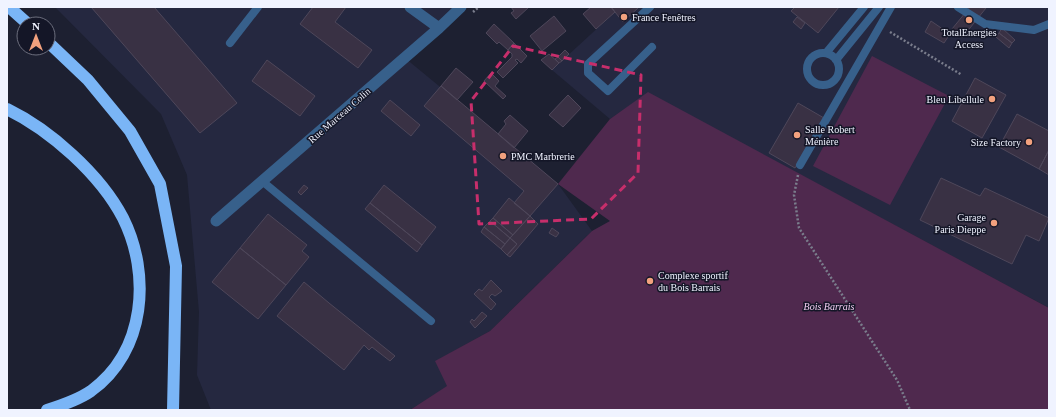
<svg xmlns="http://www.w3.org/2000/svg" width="1056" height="417" font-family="'Times New Roman',serif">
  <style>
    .built { fill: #252840 }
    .green { fill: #4f294e }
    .building { fill: #393144; stroke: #4e475a }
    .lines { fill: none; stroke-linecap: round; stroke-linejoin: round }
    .path { stroke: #7a7d8c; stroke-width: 2.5; stroke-dasharray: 2 2; stroke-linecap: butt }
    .service { stroke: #37608b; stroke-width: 8 }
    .minor { stroke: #37608b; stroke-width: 11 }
    .motorway { stroke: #7ab5f6; stroke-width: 12 }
    .marked { fill: none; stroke: #c72e6b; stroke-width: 3; stroke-dasharray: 8 5; stroke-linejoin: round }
    .poi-dot { fill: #f2a17e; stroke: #141627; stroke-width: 1.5 }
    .labels { text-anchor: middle; stroke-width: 3; stroke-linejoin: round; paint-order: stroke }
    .poi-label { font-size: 10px; fill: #f0f3ff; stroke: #141627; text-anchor: start }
    .street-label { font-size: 10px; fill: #f0f3ff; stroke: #141627 }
    .park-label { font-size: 10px; font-style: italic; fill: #f5cff3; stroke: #141627 }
  </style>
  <rect width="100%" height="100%" fill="#1d2031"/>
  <path class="built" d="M55,7H461L405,58L558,184L592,231L490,331L436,361L448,386L410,410H211L197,375L199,312L187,175L161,114Z
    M611,7H1049V308L648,93L610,119L552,70L615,12Z"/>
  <path class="green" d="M872,56L949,96L890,205L813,166Z
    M648,92L1049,308V410H410L447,386L435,361L490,331L592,231L610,221L558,184L610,119Z"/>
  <path class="building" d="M91,7H154L237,103L200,133Z
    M313,7H346L335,22L372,50L358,68L300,24Z
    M511,7H529L516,19L511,13L514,11Z
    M591,7H611L615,12L596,29L583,14Z
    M611,7H639L623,22Z
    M795,7H839L818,33L791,11Z
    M970,7L986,8L962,38L952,29Z
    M554,16L566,31L542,51L530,36Z
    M797,17L805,23L801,29L793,22Z
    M931,21L950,34L944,43L925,32Z
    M494,24L514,43L508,50L499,42L497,44L486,33Z
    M1002,28L1015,40L1012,43L999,33Z
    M999,33L1012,43L1009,48L996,37Z
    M514,43L527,56L521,63L517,59L515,60L518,63L503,78L497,72L512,57V54L508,50Z
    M565,50L569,54L562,61L558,57Z
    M549,54L559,63L552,70L541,60Z
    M558,57L562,61L559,63L555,59Z
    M267,60L315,96L300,116L252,81Z
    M456,68L473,82L457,100L441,86Z
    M491,73L499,81L495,86L506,96L503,99L484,81Z
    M975,78L1006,95L982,138L952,121Z
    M441,86L558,184L530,216L514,203L524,191L424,106Z
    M568,95L581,108L563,127L549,115Z
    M390,100L420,125L411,136L381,111Z
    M798,103L824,118L795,168L769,153Z
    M1017,114L1049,131V150L1039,169L999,147Z
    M510,115L528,131L514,148L498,134L506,124L504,121Z
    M1049,150V175L1039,169Z
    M941,178L980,196L985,188L1049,218L1039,241L1026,235L1012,264L920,220Z
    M304,185L308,188L301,195L298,192Z
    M384,185L436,227L422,245L370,203Z
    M509,198L530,216L513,235L493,218Z
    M370,203L422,245L417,252L365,209Z
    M268,214L307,245L302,251L309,257L286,285L240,248Z
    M530,216L538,224L510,257L507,255L517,244L510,238Z
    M493,218L513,235L510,238L490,221Z
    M490,221L510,238L505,244L484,227Z
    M484,227L505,244L501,249L481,232Z
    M552,228L559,233L556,237L549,233Z
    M510,238L517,244L507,255L501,249Z
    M240,248L286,285L258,319L212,282Z
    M491,280L502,291L495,296L492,294L489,297L496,304L491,310L474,294L479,289L482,291Z
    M304,282L329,303L395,356L390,361L372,347L369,350L364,345L344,370L277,316Z
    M482,312L487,316L475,328L470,322L472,319L474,321Z"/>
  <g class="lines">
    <path class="path" d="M473,12L479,7
      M890,32L962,75
      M798,175L794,195L799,228L897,380L910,410"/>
    <path class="service" d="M650,7L588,64V73L608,91L652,47
      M958,7L985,24L1034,30L1049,24
      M230,43L258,7
      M826,53L864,7
      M807 69a16 16 0 1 1 32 0a16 16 0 1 1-32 0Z
      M836,60L879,7
      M800,165L891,7
      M262,181L431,321"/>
    <path class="minor" d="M410,7L439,28
      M216,221L439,28L461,7"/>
    <path class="motorway" d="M9,7L28,24
      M48,42L88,80L130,131L160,184L176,266L173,410
      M7,109C50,130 100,174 123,218C151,274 146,351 91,391C78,400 63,405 47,410"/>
  </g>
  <path class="marked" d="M513,46L641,75L638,173L591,219L479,224L471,101Z"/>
  <g class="poi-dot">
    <circle cx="624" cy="17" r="4"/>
    <circle cx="969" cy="20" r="4"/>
    <circle cx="992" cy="99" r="4"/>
    <circle cx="797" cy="135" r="4"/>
    <circle cx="1029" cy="142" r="4"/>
    <circle cx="503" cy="156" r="4"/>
    <circle cx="994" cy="223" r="4"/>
    <circle cx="650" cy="281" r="4"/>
  </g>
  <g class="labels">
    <g class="poi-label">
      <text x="632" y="21">France Fenêtres</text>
      <text x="969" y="36" text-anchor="middle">TotalEnergies<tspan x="969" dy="12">Access</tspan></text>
      <text x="984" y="103" text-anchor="end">Bleu Libellule</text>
      <text x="805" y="133">Salle Robert<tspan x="805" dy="12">Ménière</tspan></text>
      <text x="1021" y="146" text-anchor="end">Size Factory</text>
      <text x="511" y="160">PMC Marbrerie</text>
      <text x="986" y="221" text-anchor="end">Garage<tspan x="986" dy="12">Paris Dieppe</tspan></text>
      <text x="658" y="279">Complexe sportif<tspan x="658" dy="12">du Bois Barrais</tspan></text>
    </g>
    <g class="street-label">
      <text transform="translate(339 115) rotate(-41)" y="4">Rue Marceau Colin</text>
    </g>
    <g class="park-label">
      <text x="829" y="310">Bois Barrais</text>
    </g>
  </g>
  <rect width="1056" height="417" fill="none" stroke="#f0f3ff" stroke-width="16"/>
  <g transform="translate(36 36)"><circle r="19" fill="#141627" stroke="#6c6e7d"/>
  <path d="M0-3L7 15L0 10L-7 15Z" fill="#f2a17e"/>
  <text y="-6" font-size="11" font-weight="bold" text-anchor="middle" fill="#f0f3ff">N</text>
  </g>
</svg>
